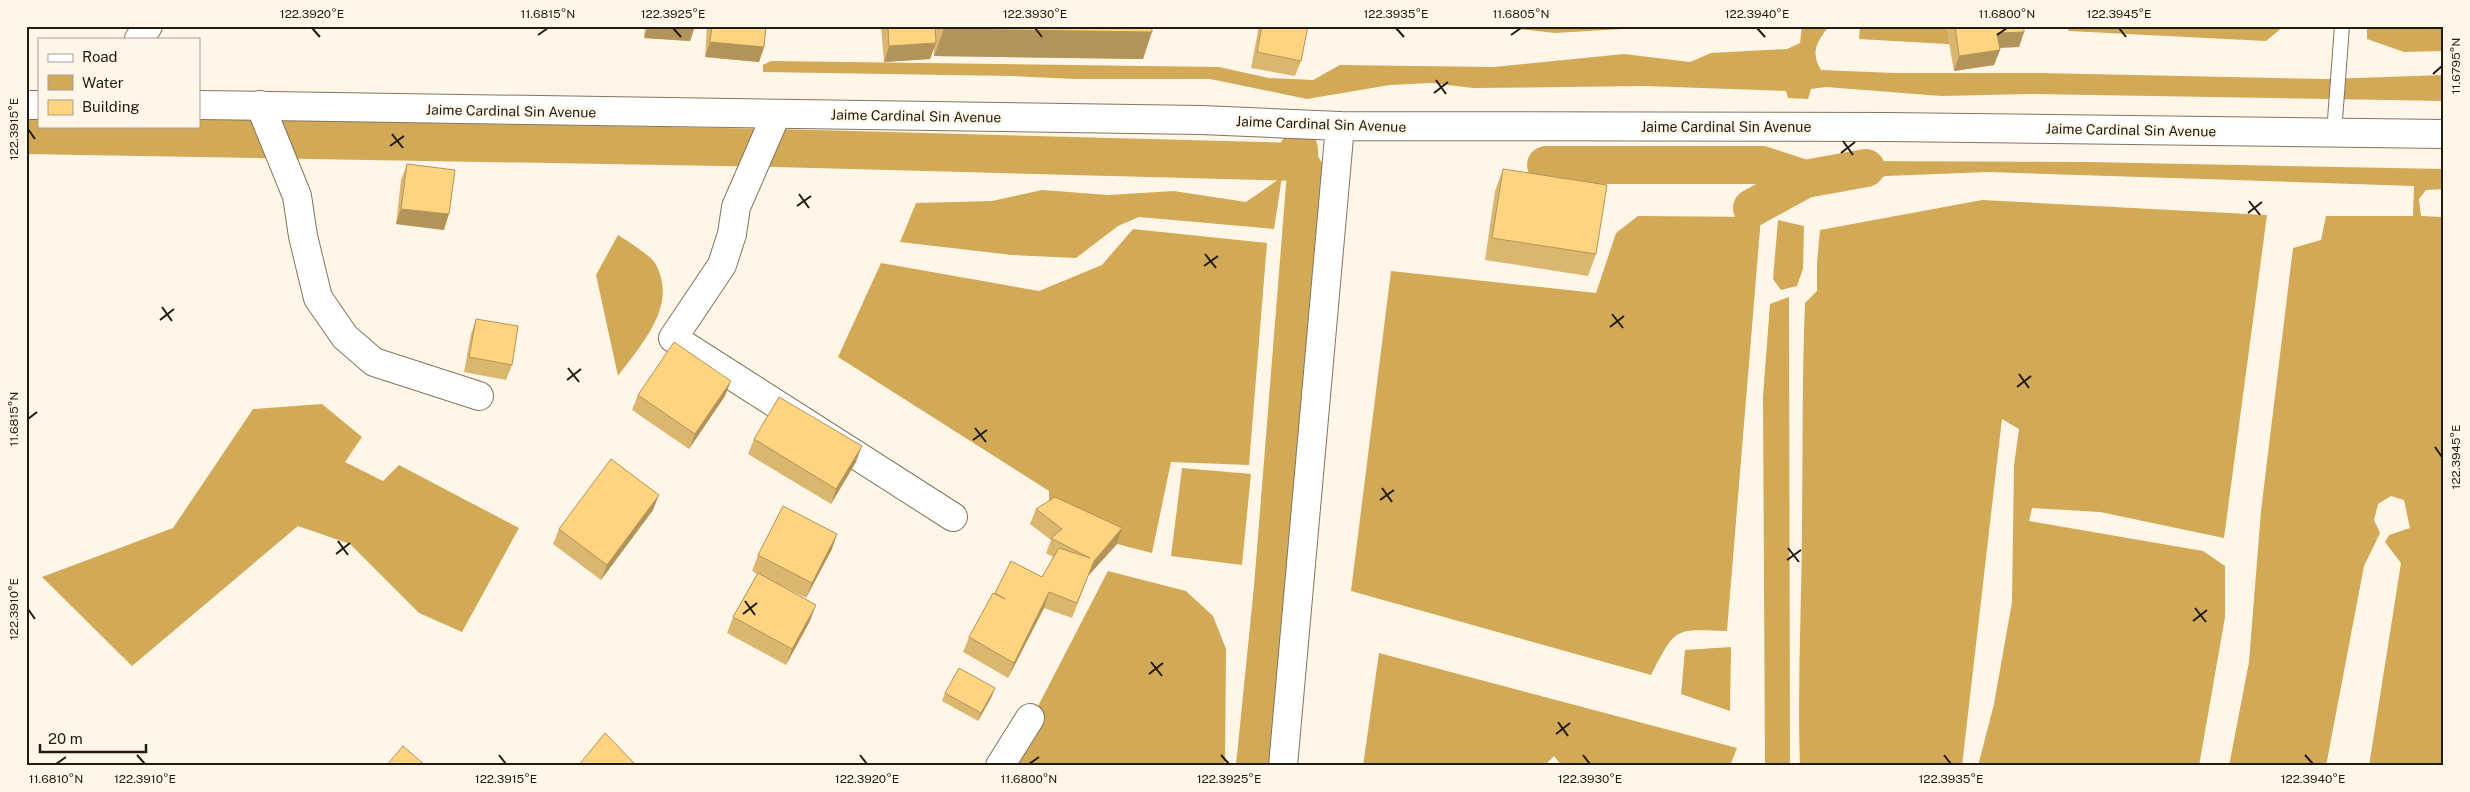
<svg xmlns="http://www.w3.org/2000/svg" width="2470" height="792" font-family="'Public Sans',sans-serif">
  <style>
    .water { fill: #d2a957 }
    .lines { fill: none; stroke-linecap: round; stroke-linejoin: round }
    .canal { stroke: #d2a957; stroke-width: 38 }
    .lane-casing { stroke: #82755f; stroke-width: 16 }
    .street-casing { stroke: #82755f; stroke-width: 30 }
    .secondary-casing { stroke: #82755f; stroke-width: 30 }
    .lane { stroke: #fff; stroke-width: 14 }
    .street { stroke: #fff; stroke-width: 28 }
    .secondary { stroke: #fff; stroke-width: 28 }
    .wall { fill: #dab66f }
    .shaded-wall { fill: #b2945a }
    .building { fill: #fed481; stroke: #b2945a }
    .ticks { fill: none; stroke: #211c13; stroke-width: 2 }
    .labels { text-anchor: middle; stroke-width: 4.5; stroke-linejoin: round; paint-order: stroke }
    .street-label { font-size: 14px; fill: #211c13; stroke: #fff6e7 }
    .neatline { fill: none; stroke: #211c13; stroke-width: 2 }
    .ticks-label { font-size: 12px; text-anchor: middle; fill: #211c13 }
  </style>
  <rect width="100%" height="100%" fill="#fff6e7"/>
  <path class="water" d="M1493,26H1674L1555,33Z
    M1802,26H1829C1817,42 1810,52 1821,70L1894,73H2039L2326,79L2444,75V101L2030,94L1941,96L1826,87L1811,89L1808,99L1788,98L1786,91L1645,86L1473,88L1431,83L1390,85L1307,99L1210,79H1076L1011,76L763,72V65L771,61L1219,67L1269,78L1313,80L1340,65L1494,67L1624,54L1690,62L1711,53L1787,49L1800,43Z
    M1860,26H1962L1964,45L1859,39Z
    M2065,26H2284L2266,41L2069,31Z
    M2367,26H2444V51L2404,52L2367,39Z
    M1849,161L2087,162L2444,169V189L2426,190L2419,199L2421,216L2444,217V766H2369L2401,563L2385,542L2389,535L2410,528L2404,500L2391,496L2378,504L2374,520L2380,533L2364,566L2326,766H2229L2249,662L2261,511L2293,248L2321,240L2326,216H2413L2414,186L1988,172L1886,176L1817,192L1815,163L1827,166Z
    M1282,177L1274,229L1139,217L1118,226L1076,258L1012,255L900,242L916,203L992,201L1042,190L1108,195L1174,191L1246,202Z
    M1982,200L2267,215L2224,538L2100,512L2032,508L2029,521L2203,551L2225,566V617L2199,766H1978L1994,704L2012,602L2014,465L2019,429L2002,419L1962,766H1800C1797,684 1802,602 1802,519C1803,447 1802,375 1805,303L1817,291V263L1820,230Z
    M1638,216L1761,217L1727,631C1673,629 1676,627 1651,675L1351,591L1391,271L1596,293L1616,233Z
    M1778,220L1804,226L1803,269L1797,286L1781,290L1773,279Z
    M1133,229L1267,243L1249,465L1171,462L1152,553L1117,544L1049,513V491L838,357L881,263L1039,291L1102,265Z
    M618,235C627,241 650,255 655,263C679,305 642,343 618,376L596,275Z
    M1789,297L1790,766H1765L1763,396L1770,304Z
    M322,404L362,437L345,462L383,481L399,465L519,528L462,632L419,613L350,544L298,526L132,666L42,577L173,528L253,409Z
    M1182,468L1251,474L1242,565L1171,556Z
    M1108,571L1186,591L1213,616L1226,649L1225,766H1007Z
    M1731,647L1730,711L1681,694L1685,650Z
    M1379,653L1737,748L1730,766H1562L1554,756L1544,766H1363Z"/>
  <g class="lines">
    <path class="canal" d="M26,135L777,148L1299,162
      M1546,165H1762L1805,179
      M1752,208L1805,179L1866,168
      M1255,766L1273,587L1306,173L1299,162V149"/>
    <g class="lane-casing">
      <path id="lane" d="M2334,133L2342,26"/>
    </g>
    <g class="street-casing">
      <path id="street" d="M139,39L148,26
        M260,105L297,196L303,236L318,298L345,337L374,362L479,396
        M776,115L736,207L732,234L722,265L673,338L953,517
        M1000,766L1030,718"/>
    </g>
    <g class="secondary-casing">
      <path id="secondary" d="M26,105H39
        M199,105L1201,120L1340,126L1886,127L2444,134
        M1283,766L1340,126"/>
    </g>
    <use href="#lane" class="lane"/>
    <use href="#street" class="street"/>
    <use href="#secondary" class="secondary"/>
  </g>
  <path class="wall" d="M645,26H695L690,41L644,38Z
    M707,26H766L764,47L759,62L705,57Z
    M881,26H1152L1143,59L934,56V48L930,59L884,62Z
    M1259,26H1308L1301,61L1295,76L1251,68Z
    M1946,26H2024V32L2019,47L1999,48L2000,50L1994,65L1954,71Z
    M407,164L444,230L396,224L401,180Z
    M1503,169L1596,254L1588,276L1485,260L1495,191Z
    M476,319L512,365L506,380L464,372L471,334Z
    M638,395L725,396L689,449L632,410Z
    M754,439L856,462L831,504L748,454Z
    M1036,509L1122,528L1117,544L1088,576L1072,618L1044,608L1008,678L963,652L969,637L995,594L1011,561L1042,577L1053,557L1046,553L1051,540L1030,524Z
    M653,510L601,580L553,544L559,529Z
    M832,549L806,598L774,582L810,621L786,665L727,633L733,617L757,574L752,571L758,555Z
    M945,693L992,696L978,721L942,701Z"/>
  <path class="shaded-wall" d="M648,26H695L690,41L644,38Z
    M944,29L1152,32L1143,59L934,56Z
    M2024,32L2019,47L1991,48L1997,33Z
    M710,42L764,47L759,62L705,57Z
    M936,43L930,59L884,62L889,46Z
    M2000,50L1994,65L1954,71L1959,56Z
    M401,209L449,214L444,230L396,224Z
    M731,381L725,396L689,449L695,434Z
    M862,446L856,462L831,504L836,489Z
    M659,495L653,510L601,580L607,565Z
    M1122,528L1117,544L1088,576L1072,618L1094,561Z
    M837,534L832,549L806,598L812,583Z
    M1049,592L1044,608L1008,678L1014,663Z
    M816,605L810,621L786,665L792,649Z
    M995,688L992,696L978,721L981,713Z"/>
  <path class="building" d="M712,26H766L764,47L710,42Z
    M888,26H935L936,43L889,46Z
    M944,26H1152V32L944,29Z
    M1262,26H1308L1301,61L1257,52Z
    M1955,26H2024V32L1997,33L2000,50L1959,56Z
    M407,164L455,170L449,214L401,209Z
    M1503,169L1607,185L1596,254L1492,238Z
    M476,319L518,326L512,365L469,357Z
    M674,342L731,381L695,434L638,395Z
    M779,397L862,446L836,489L754,439Z
    M611,459L659,495L607,565L559,529Z
    M1055,497L1122,528L1094,561L1077,603L1049,592L1014,663L969,637L993,593L1005,599L995,593L1011,561L1042,577L1059,548L1090,558L1051,538L1062,529L1036,509Z
    M783,506L837,534L812,583L758,555Z
    M758,573L816,605L792,649L733,617Z
    M959,668L995,688L981,713L945,693Z
    M605,733L637,766H578Z
    M403,746L426,766H386Z"/>
  <path class="ticks" d="M312,28L320,37M673,28L681,37M1035,28L1042,37M1396,28L1404,37M1757,28L1765,37M2119,28L2126,37M538,35L548,28M1511,35L1521,28M1997,35L2007,28M2433,74L2442,66M1436,80L1446,94M1434,93L1448,82M28,129L35,139M392,134L403,148M1843,141L1853,155M390,146L404,136M1841,153L1855,142M799,194L809,208M2249,201L2260,215M797,206L811,196M2248,213L2262,202M1205,254L1216,268M1204,266L1218,256M162,307L172,321M1612,314L1623,328M160,320L174,309M1610,327L1624,316M568,368L579,382M2019,374L2029,388M567,380L581,369M2017,387L2031,376M28,419L37,412M975,428L986,442M973,440L987,430M2435,447L2442,457M1382,488L1392,502M1380,500L1394,490M338,541L348,555M1788,548L1799,562M336,554L350,543M1787,560L1801,550M745,601L755,615M2195,608L2206,622M28,609L35,619M743,614L757,603M2193,621L2207,610M1151,662L1162,676M1149,674L1163,663M1558,722L1568,736M1556,734L1570,723M137,755L145,764M499,755L506,764M860,755L867,764M1221,755L1229,764M1583,755L1590,764M1944,755L1951,764M2305,755L2313,764M56,764L66,757M1029,764L1039,757"/>
  <g class="labels">
    <g class="street-label">
      <text transform="translate(511 111) rotate(1)" y="5">Jaime Cardinal Sin Avenue</text>
      <text transform="translate(916 116) rotate(1)" y="5">Jaime Cardinal Sin Avenue</text>
      <text transform="translate(1321 124) rotate(2)" y="5">Jaime Cardinal Sin Avenue</text>
      <text x="1726" y="132">Jaime Cardinal Sin Avenue</text>
      <text transform="translate(2131 130) rotate(1)" y="5">Jaime Cardinal Sin Avenue</text>
    </g>
  </g>
  <rect width="2470" height="792" fill="none" stroke="#fff6e7" stroke-width="55"/>
  <rect x="38" y="38" width="162" height="90" fill="#fff6e7" stroke="#a69f92"/>
  <rect x="48" y="54" width="25" height="8" fill="#ffffff" stroke="#a69f92"/>
  <text x="82" y="62" font-size="15" fill="#211c13">Road</text>
  <rect x="48" y="75" width="25" height="15" fill="#d2a957" stroke="#a69f92"/>
  <text x="82" y="88" font-size="15" fill="#211c13">Water</text>
  <rect x="48" y="100" width="25" height="15" fill="#fed481" stroke="#a69f92"/>
  <text x="82" y="112" font-size="15" fill="#211c13">Building</text>
  <path d="M40 744v8h106v-8" fill="none" stroke="#211c13" stroke-width="2.5"/>
  <text x="48" y="744" font-size="15" fill="#211c13" stroke="#fff6e7" stroke-width="4" paint-order="stroke">20 m</text>
  <rect x="28" y="28" width="2414" height="736" class="neatline"/>
  <g class="ticks-label">
    <text x="312" y="18">122.3920°E</text>
    <text x="548" y="18">11.6815°N</text>
    <text x="673" y="18">122.3925°E</text>
    <text x="1035" y="18">122.3930°E</text>
    <text x="1396" y="18">122.3935°E</text>
    <text x="1521" y="18">11.6805°N</text>
    <text x="1757" y="18">122.3940°E</text>
    <text x="2007" y="18">11.6800°N</text>
    <text x="2119" y="18">122.3945°E</text>
    <text transform="translate(2456 66) rotate(-90)" y="4">11.6795°N</text>
    <text transform="translate(14 129) rotate(-90)" y="4">122.3915°E</text>
    <text transform="translate(14 419) rotate(-90)" y="4">11.6815°N</text>
    <text transform="translate(2456 457) rotate(-90)" y="4">122.3945°E</text>
    <text transform="translate(14 609) rotate(-90)" y="4">122.3910°E</text>
    <text x="56" y="783">11.6810°N</text>
    <text x="145" y="783">122.3910°E</text>
    <text x="506" y="783">122.3915°E</text>
    <text x="867" y="783">122.3920°E</text>
    <text x="1029" y="783">11.6800°N</text>
    <text x="1229" y="783">122.3925°E</text>
    <text x="1590" y="783">122.3930°E</text>
    <text x="1951" y="783">122.3935°E</text>
    <text x="2313" y="783">122.3940°E</text>
  </g>
</svg>
